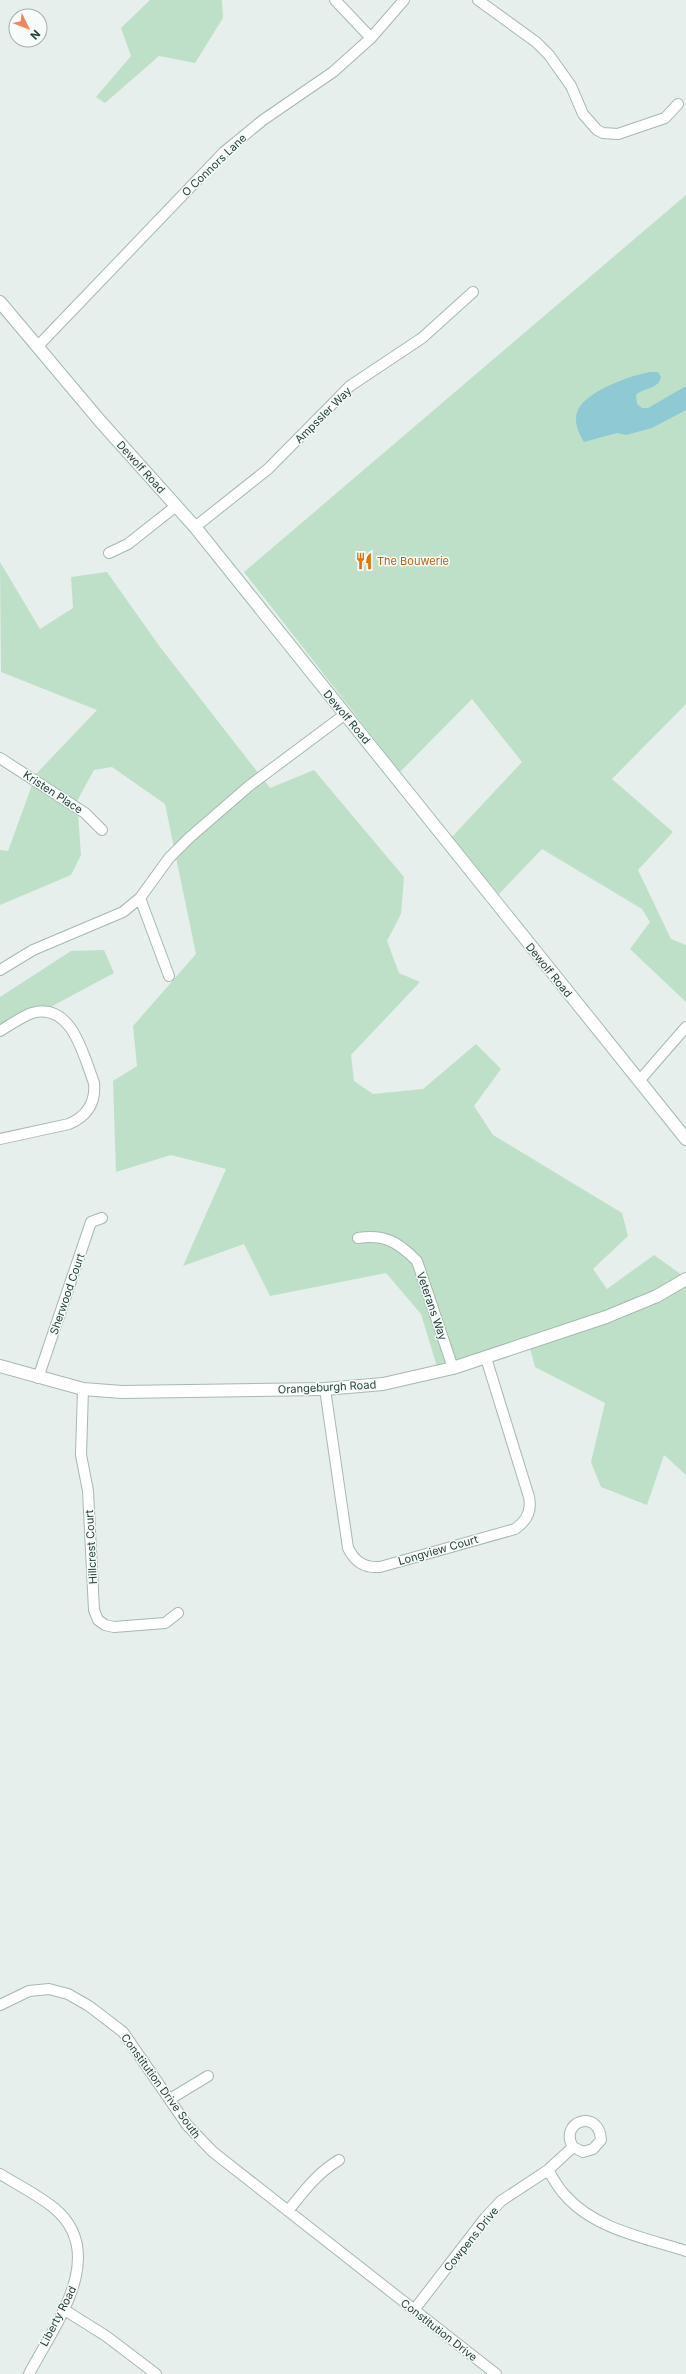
<svg xmlns="http://www.w3.org/2000/svg" width="686" height="2374" font-family="Inter,sans-serif">
  <style>
    .green { fill: #bfe0c8 }
    .water { fill: #8ec9d4 }
    .lines { fill: none; stroke-linecap: round; stroke-linejoin: round }
    .minor-casing { stroke: #a8b8b2; stroke-width: 12 }
    .tertiary-casing { stroke: #a8b8b2; stroke-width: 14 }
    .secondary-casing { stroke: #a4bbb3; stroke-width: 14 }
    .minor { stroke: #fff; stroke-width: 10 }
    .tertiary { stroke: #fff; stroke-width: 12 }
    .secondary { stroke: #fff; stroke-width: 12 }
    .labels { text-anchor: middle; stroke-width: 3; stroke-linejoin: round; paint-order: stroke }
    .street-label { font-size: 11px; fill: #24423a; stroke: #f7fbf9 }
    .food-label { font-size: 11px; fill: #c56008; stroke: #f7fbf9; text-anchor: start }
  </style>
  <rect width="100%" height="100%" fill="#e6efeb"/>
  <path class="green" d="M150,0H222L223,18L195,63L159,56L105,103L96,97L131,56L121,28Z
    M686,195V704L612,779L673,832L638,870L671,939L686,945V1002L630,949L650,922L642,909L542,849L499,894L451,838L522,762L472,699L400,772L244,572Z
    M0,562L40,629L73,608L71,577L107,572L160,647L270,788L314,770L404,877L401,914L387,941L399,973L420,982L351,1055L354,1081L373,1094L423,1089L476,1044L501,1069L474,1106L493,1135L622,1213L628,1236L593,1269L607,1289L654,1255L686,1278V1475L664,1455L647,1505L601,1487L591,1462L605,1403L535,1367L529,1344L438,1370L421,1314L386,1273L270,1296L244,1244L183,1266L226,1169L171,1155L116,1172L113,1081L137,1066L133,1026L196,954L165,804L112,767L94,770L77,801L81,855L71,875L0,905V850L8,851L36,774L97,710L1,672Z
    M104,950L114,973L0,1034V997L71,951Z"/>
  <path class="water" d="M651,372H658L661,377C658,390 644,387 636,395L637,404L642,408H648L686,386V410L652,428L626,435L617,433L584,442C578,432 573,421 578,410C585,392 633,374 651,372Z"/>
  <g class="lines">
    <g class="minor-casing">
      <path id="minor" d="M335,0L371,38
        M478,0L536,42L549,55L571,86L583,114L597,130L603,133L618,134L665,118L678,104
        M38,346L224,152L263,120L333,72L371,38L404,0
        M195,527L268,469L350,386L422,338L473,292
        M109,553L128,544L176,506
        M0,758L85,813L102,830
        M140,898L169,976
        M0,970L33,950L123,912L140,898L169,858L189,838L249,786L344,715
        M0,1031C10,1025 21,1017 32,1013C72,1001 84,1057 94,1083C96,1103 87,1116 69,1124L0,1139
        M639,1081L686,1027
        M358,1238C385,1234 398,1242 417,1261L453,1368
        M38,1378L91,1222L102,1218
        M83,1389L81,1455L88,1491L94,1610L98,1620L105,1625L114,1627L165,1623L178,1613
        M325,1389L348,1548C355,1562 364,1568 380,1567L515,1529C527,1521 532,1511 529,1497L486,1358
        M0,2005L29,1991L49,1989L68,1994L89,2006L123,2032L187,2125L213,2152L496,2374
        M170,2099L208,2076
        M548,2170C553,2178 558,2188 565,2195C594,2229 646,2238 686,2251
        M0,2174C18,2185 38,2195 54,2208C110,2254 54,2326 29,2374
        M288,2211C304,2191 317,2173 339,2160
        M63,2309L106,2336L156,2374
        M414,2310L485,2218L501,2201L548,2170L573,2147L583,2152L593,2149L601,2140C599,2107 558,2122 573,2147"/>
    </g>
    <g class="tertiary-casing">
      <path id="tertiary" d="M0,1366L83,1389L122,1392L325,1389L383,1384L453,1368L606,1317L657,1296L686,1279"/>
    </g>
    <g class="secondary-casing">
      <path id="secondary" d="M0,302L100,421L195,527L686,1139"/>
    </g>
    <use href="#minor" class="minor"/>
    <use href="#tertiary" class="tertiary"/>
    <use href="#secondary" class="secondary"/>
  </g>
  <defs>
    <g id="restaurant-bare" transform="scale(1.38)"><path d="M-5-6h1v4h1v-4h1v4h1v-4h1v5L-1.5 .5V6h-2V.5L-5-1ZM5-6V6H3V1.5H1.5Q1.5-4 5-6Z" fill="#e8710a" stroke="#f7fbf9" stroke-width="2.5" paint-order="stroke"/></g>
  </defs>
  <g fill-rule="evenodd">
    <use href="#restaurant-bare" x="364" y="561"/>
  </g>
  <g class="labels">
    <g class="street-label">
      <text transform="translate(214 165) rotate(-44)" y="4">O Connors Lane</text>
      <text transform="translate(323 415) rotate(-45)" y="4">Ampssler Way</text>
      <text transform="translate(141 467) rotate(48)" y="4">Dewolf Road</text>
      <text transform="translate(347 717) rotate(50)" y="4">Dewolf Road</text>
      <text transform="translate(53 792) rotate(33)" y="4">Kristen Place</text>
      <text transform="translate(549 970) rotate(51)" y="4">Dewolf Road</text>
      <text transform="translate(67 1294) rotate(-71)" y="4">Sherwood Court</text>
      <text transform="translate(432 1306) rotate(71)" y="4">Veterans Way</text>
      <text transform="translate(327 1387) rotate(-3)" y="4">Orangeburgh Road</text>
      <text transform="translate(91 1547) rotate(-93)" y="4">Hillcrest Court</text>
      <text transform="translate(438 1550) rotate(-16)" y="4">Longview Court</text>
      <text transform="translate(161 2086) rotate(54)" y="4">Constitution Drive South</text>
      <text transform="translate(471 2239) rotate(-51)" y="4">Cowpens Drive</text>
      <text transform="translate(58 2316) rotate(-63)" y="4">Liberty Road</text>
      <text transform="translate(439 2330) rotate(38)" y="4">Constitution Drive</text>
    </g>
    <g class="food-label">
      <text x="377" y="565">The Bouwerie</text>
    </g>
  </g>
  <g transform="translate(28 28) rotate(133)"><circle r="19" fill="#f7fbf9" stroke="#a3b1ad"/>
  <path d="M0-3L7 15L0 10L-7 15Z" fill="#f4845f"/>
  <text y="-6" font-size="11" font-weight="bold" text-anchor="middle" fill="#24423a">N</text>
  </g>
</svg>
